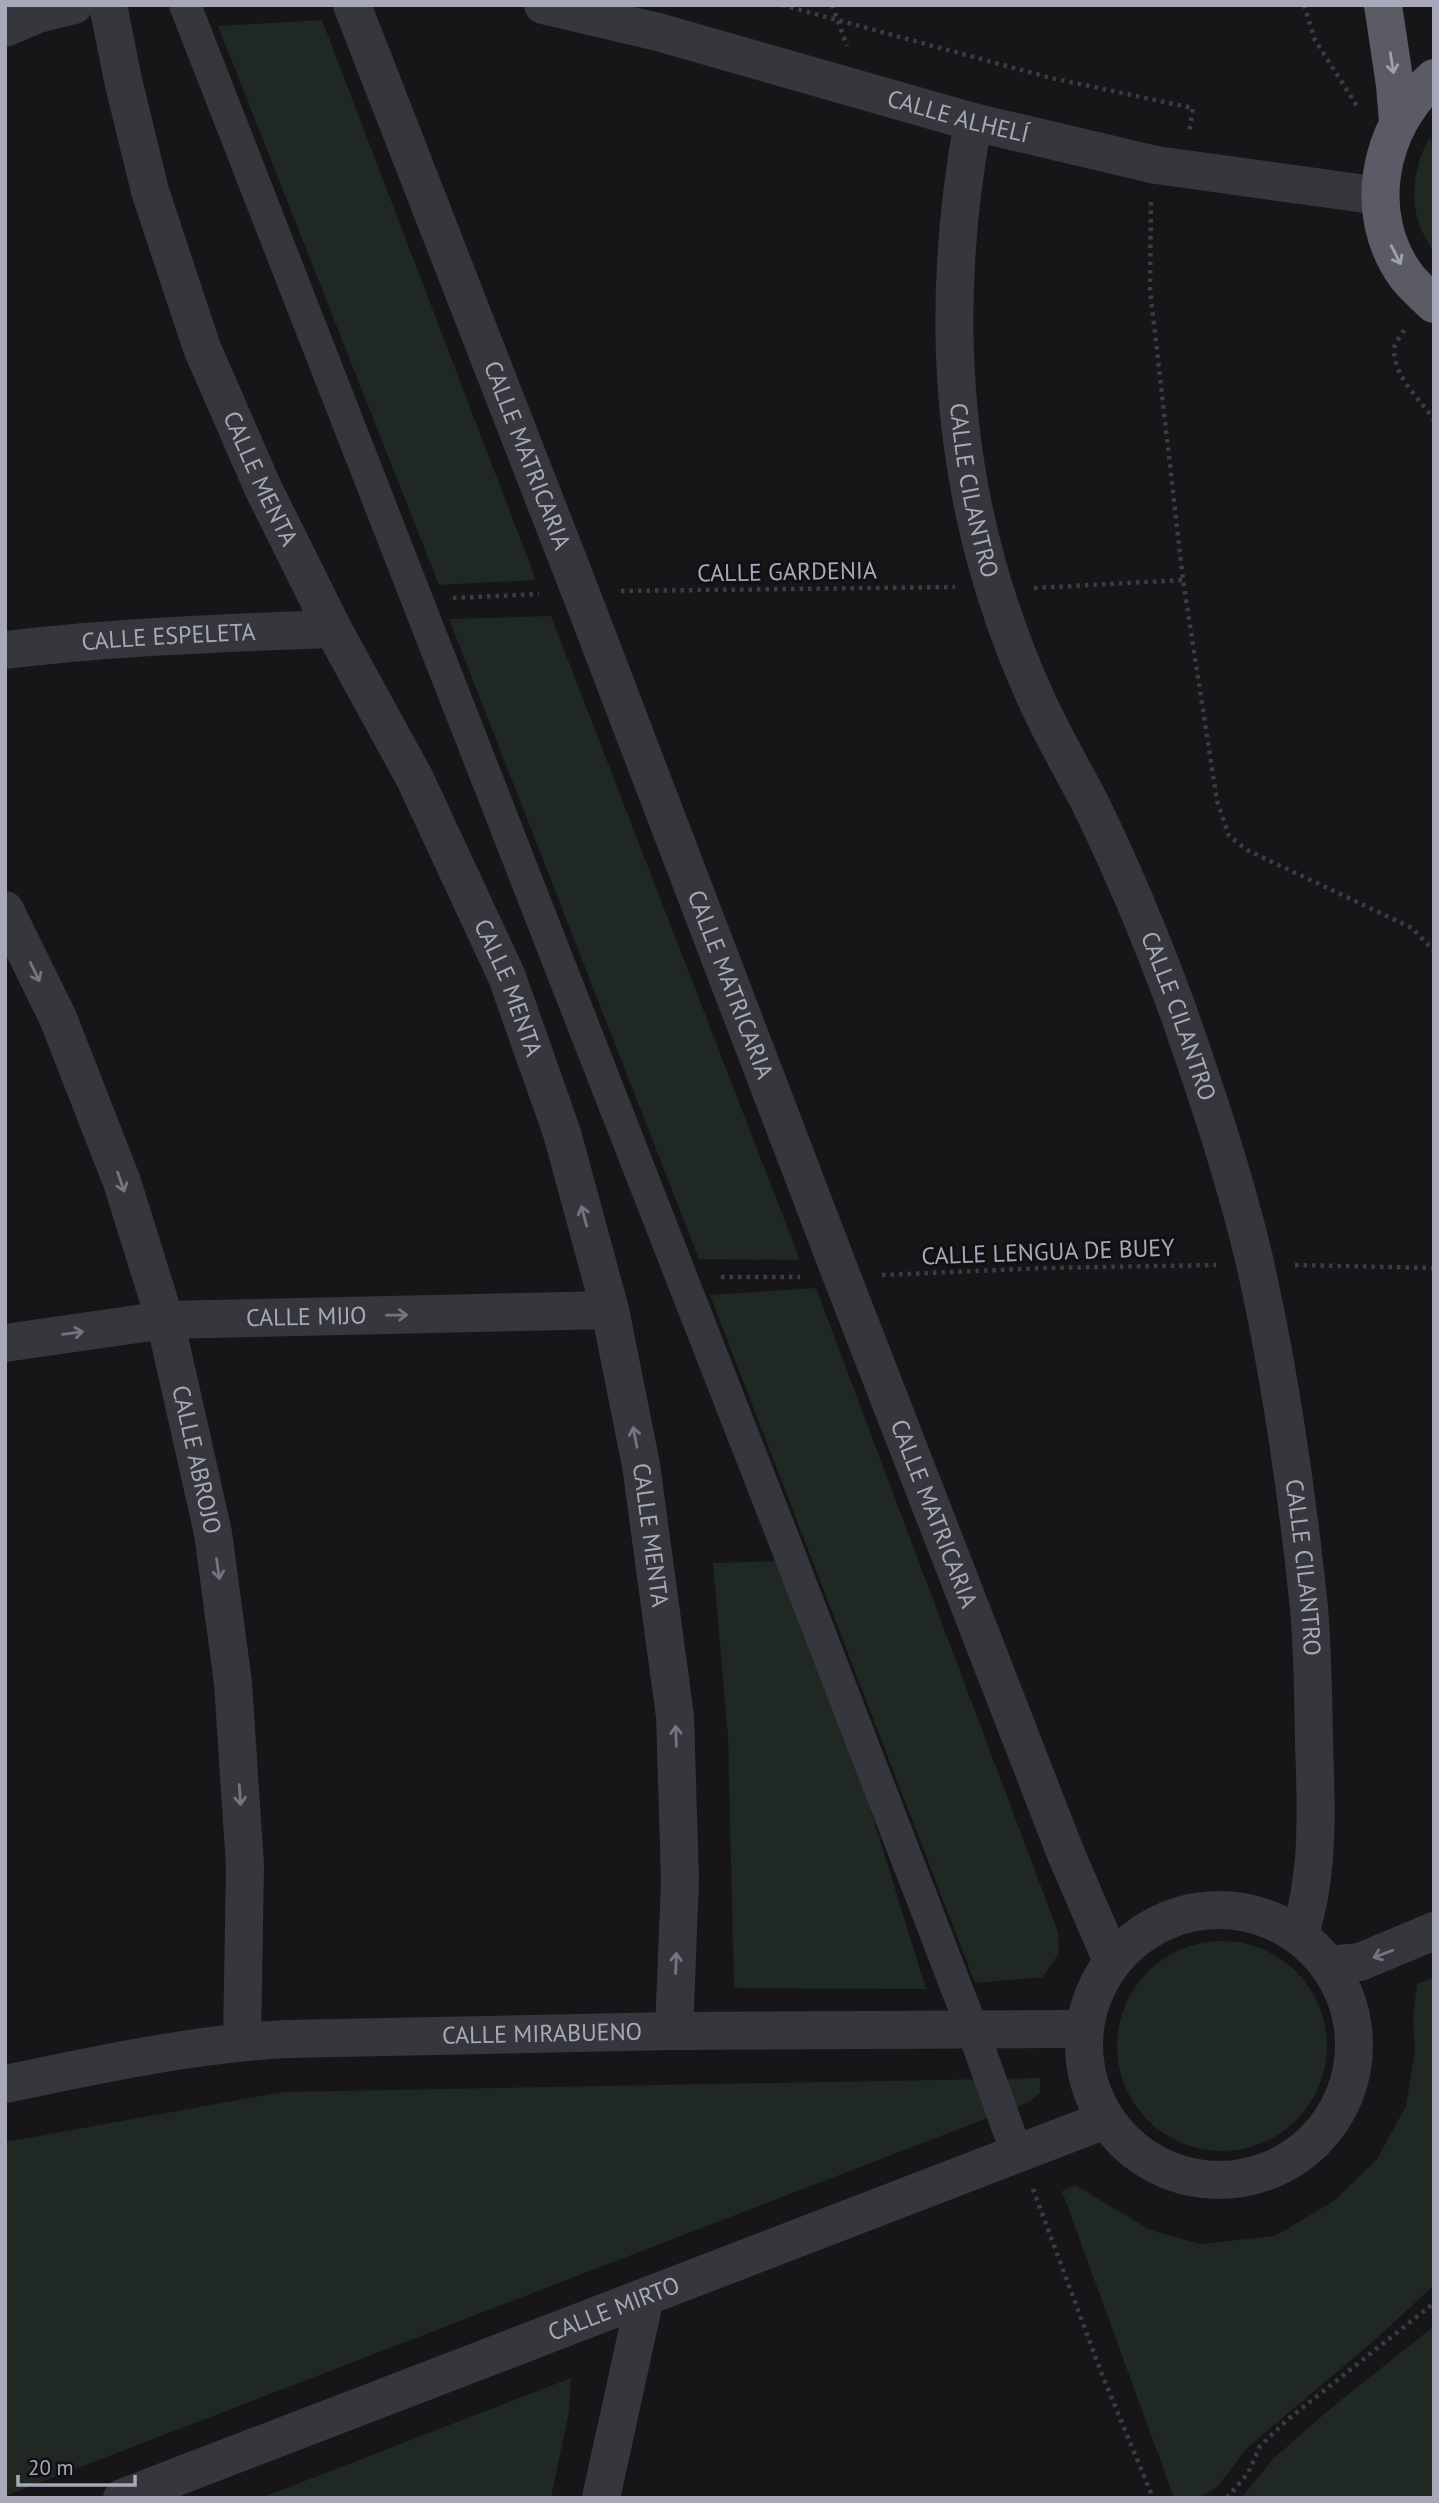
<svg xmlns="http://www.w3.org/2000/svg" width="1439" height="2503" font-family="'PT Sans',sans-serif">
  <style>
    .green { fill: #1f2822 }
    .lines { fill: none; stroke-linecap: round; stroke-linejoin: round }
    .path { stroke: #3c3d44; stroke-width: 4.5; stroke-dasharray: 3.5 5; stroke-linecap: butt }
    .pedestrian { stroke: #36363d; stroke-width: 32 }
    .minor { stroke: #36363d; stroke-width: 38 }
    .trunk { stroke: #5a5b65; stroke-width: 38 }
    .oneway { stroke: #9fa1b1 }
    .oneway2 { stroke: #747581 }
    .labels { text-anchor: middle; stroke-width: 6; stroke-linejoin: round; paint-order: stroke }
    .street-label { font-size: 24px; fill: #a7a9b9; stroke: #111113 }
  </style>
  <rect width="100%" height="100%" fill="#161618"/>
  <path class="green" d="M322,20L536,580L439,585L218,26Z
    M1429,138L1434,146V253C1429,243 1422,234 1419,223C1409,196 1416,162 1429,138Z
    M551,616L800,1260L699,1259L449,619Z
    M816,1288L1058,1932L1059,1953L1043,1977L975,1983L710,1295Z
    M776,1561L847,1734L926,1989L734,1988L728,1736L713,1563Z
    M1117 2046a105 105 0 1 1 210 0a105 105 0 1 1-210 0Z
    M1434,1977V2285L1377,2338L1247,2448L1218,2486L1199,2498H1174L1062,2191L1075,2185L1150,2230L1201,2244L1275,2236L1334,2201L1377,2159L1406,2106L1415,2051L1413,2017L1417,1984Z
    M1040,2078V2093L1029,2102L5,2496V2142L283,2092Z
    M1434,2326V2498H1241L1274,2458L1336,2404Z
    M571,2378L569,2411L551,2498H261Z"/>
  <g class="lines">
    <path class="path" d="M782,5L1051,78L1193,108L1189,132
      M832,5L847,46
      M1304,5L1315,40L1357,106
      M1151,202L1150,289L1183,580L1217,801L1229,836L1247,850L1412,928L1434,951
      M1404,330C1402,334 1397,340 1395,345C1389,372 1420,399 1434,420
      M1034,588L1183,580
      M621,591L955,587
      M453,598L539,594
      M1295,1265L1434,1268
      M882,1275L1046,1268L1216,1265
      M721,1277H800
      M1033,2189L1101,2372L1153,2498
      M1227,2498L1248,2473L1260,2446L1287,2420L1434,2303"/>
    <path class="pedestrian" d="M185,5L784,1540L972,2028L1017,2154"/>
    <g class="minor">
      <path id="s1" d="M108,5L123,80L150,191L202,348L263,488L333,629L415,779L507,977L562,1133L610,1310L641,1465L675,1716L680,1880L674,2031"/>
      <path id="s2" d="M352,5L580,591L842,1277L1066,1854L1112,1961"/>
      <path id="s3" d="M543,5L658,32L973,122L1156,165L1380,196"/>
      <path d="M5,28L38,14L74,5"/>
      <path id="s4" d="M973,122C937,319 951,509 1034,694C1050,731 1071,766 1090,803C1123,870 1152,940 1178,1011C1207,1094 1235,1178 1255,1263C1280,1374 1296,1486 1308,1598C1313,1645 1313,1692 1314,1740C1316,1804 1320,1874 1299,1936"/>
      <path id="s5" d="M5,650C114,637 223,633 333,629"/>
      <path id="s6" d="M5,910L58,1018L122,1182L165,1320L213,1533L233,1683L245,1866L242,2042"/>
      <path id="s7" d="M5,1343L165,1320L610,1310"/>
      <circle cx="1219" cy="2045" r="135"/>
      <path d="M1328,1965L1360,1962L1434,1931"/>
      <path id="s8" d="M5,2084C98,2065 192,2044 287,2039L674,2031L1084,2029"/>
      <path id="s9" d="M122,2498L1105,2120"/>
      <path d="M601,2498L645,2297"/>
    </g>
    <path class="trunk" d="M1383,5L1395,85L1398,122
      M1434,78C1378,127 1361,215 1407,277C1415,287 1425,295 1434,304"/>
  </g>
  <defs><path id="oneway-shaft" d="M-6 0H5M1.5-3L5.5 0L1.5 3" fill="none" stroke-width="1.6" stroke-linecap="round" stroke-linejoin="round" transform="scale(1.75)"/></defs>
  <g class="oneway">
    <use href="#oneway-shaft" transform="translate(1392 63) rotate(81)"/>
    <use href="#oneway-shaft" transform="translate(1396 255) rotate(63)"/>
  </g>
  <g class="oneway2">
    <use href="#oneway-shaft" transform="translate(35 972) rotate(64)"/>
    <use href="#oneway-shaft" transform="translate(121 1182) rotate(71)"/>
    <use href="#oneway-shaft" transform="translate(584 1216) rotate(-105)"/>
    <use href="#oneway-shaft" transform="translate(397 1315) rotate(-1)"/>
    <use href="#oneway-shaft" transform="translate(73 1333) rotate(-8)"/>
    <use href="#oneway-shaft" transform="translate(635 1437) rotate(-101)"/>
    <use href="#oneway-shaft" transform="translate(218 1569) rotate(82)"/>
    <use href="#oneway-shaft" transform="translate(676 1736) rotate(-92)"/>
    <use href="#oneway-shaft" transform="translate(240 1795) rotate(86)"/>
    <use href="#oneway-shaft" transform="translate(1383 1954) rotate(159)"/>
    <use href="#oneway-shaft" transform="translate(676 1963) rotate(-88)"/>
  </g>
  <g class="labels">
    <g class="street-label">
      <text dy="8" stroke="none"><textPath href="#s3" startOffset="430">CALLE ALHELÍ</textPath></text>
      <text dy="8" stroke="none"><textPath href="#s2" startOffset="483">CALLE MATRICARIA</textPath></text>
      <text dy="8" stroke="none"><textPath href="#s1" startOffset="499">CALLE MENTA</textPath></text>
      <text dy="8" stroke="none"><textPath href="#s4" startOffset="371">CALLE CILANTRO</textPath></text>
      <text transform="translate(787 572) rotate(-1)" y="8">CALLE GARDENIA</text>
      <text dy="8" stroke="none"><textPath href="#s5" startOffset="164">CALLE ESPELETA</textPath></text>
      <text dy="8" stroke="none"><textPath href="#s2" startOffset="1050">CALLE MATRICARIA</textPath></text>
      <text dy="8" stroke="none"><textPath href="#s1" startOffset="1066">CALLE MENTA</textPath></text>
      <text dy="8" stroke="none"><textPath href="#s4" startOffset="938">CALLE CILANTRO</textPath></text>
      <text transform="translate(1048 1252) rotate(-2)" y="8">CALLE LENGUA DE BUEY</text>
      <text dy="8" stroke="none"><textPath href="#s7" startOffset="303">CALLE MIJO</textPath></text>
      <text dy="8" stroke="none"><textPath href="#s6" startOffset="584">CALLE ABROJO</textPath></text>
      <text dy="8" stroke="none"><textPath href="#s2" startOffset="1617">CALLE MATRICARIA</textPath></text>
      <text dy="8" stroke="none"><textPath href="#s1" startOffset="1633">CALLE MENTA</textPath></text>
      <text dy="8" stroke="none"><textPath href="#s4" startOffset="1505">CALLE CILANTRO</textPath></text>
      <text dy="8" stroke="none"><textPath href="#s8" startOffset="541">CALLE MIRABUENO</textPath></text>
      <text dy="8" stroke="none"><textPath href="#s9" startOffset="527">CALLE MIRTO</textPath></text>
    </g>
  </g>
  <rect width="1439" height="2503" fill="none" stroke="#a7a9b9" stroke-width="14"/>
  <path d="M18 2475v10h117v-10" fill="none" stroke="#a7a9b9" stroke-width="3.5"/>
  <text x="28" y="2475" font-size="21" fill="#a7a9b9" stroke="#111113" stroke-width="5" paint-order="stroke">20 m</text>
</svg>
